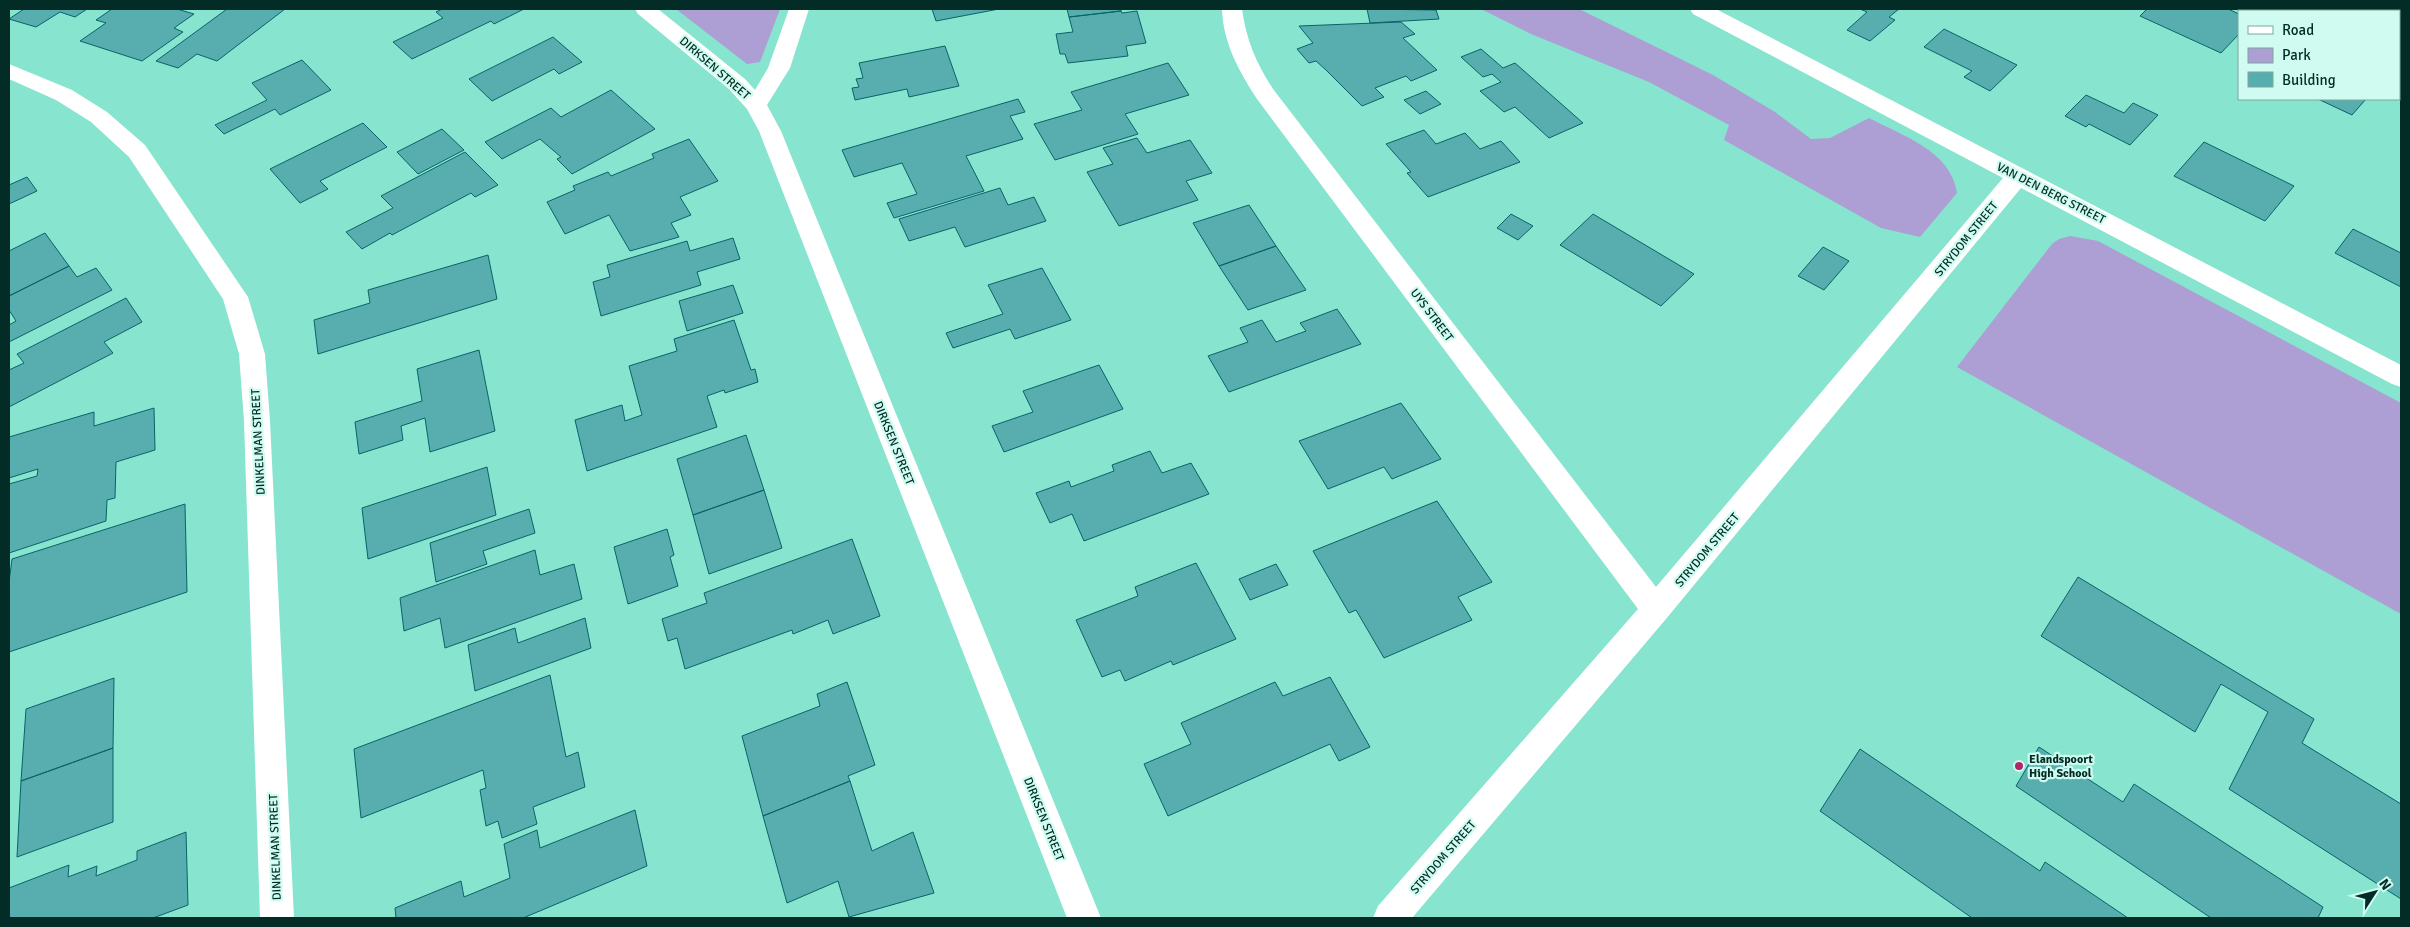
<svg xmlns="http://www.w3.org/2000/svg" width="2410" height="927" font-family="Signika,sans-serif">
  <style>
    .green { fill: #ad9ed4 }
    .building { fill: #58adaf; stroke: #086467 }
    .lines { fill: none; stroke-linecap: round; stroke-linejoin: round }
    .minor { fill: #fff; fill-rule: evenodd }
    .poi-dot { fill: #b02667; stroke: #cffbf0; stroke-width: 2 }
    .labels { text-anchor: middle; stroke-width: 4.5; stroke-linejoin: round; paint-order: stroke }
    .street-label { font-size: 12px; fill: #022c25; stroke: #cffbf0 }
    .poi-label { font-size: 12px; font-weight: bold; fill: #022c25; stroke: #cffbf0; text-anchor: start }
  </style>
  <rect width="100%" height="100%" fill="#87e4cf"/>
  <path class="green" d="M676,9H780L760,62L747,64Z
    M1481,9H1579L1713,75L1775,112L1811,139L1830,138L1869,118C1903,136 1951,151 1957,193L1920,237L1881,228L1724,140L1729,125L1649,82L1531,34Z
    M2070,236L2098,241L2401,403V614L1957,367L2052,244L2059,239Z"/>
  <path class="building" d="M24,9H87L75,17L60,12L36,27L9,19Z
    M112,9H177L194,14L174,28L183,32L142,61L80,41L106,23L96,20Z
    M227,9H285L217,61L197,54L178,68L156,61Z
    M442,9H524L494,24L491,21L412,59L393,42L443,18L436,12Z
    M932,9H999L936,21Z
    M1067,9H1121V11L1069,17Z
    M1367,9L1436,10L1439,19L1370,23Z
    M1860,9H1899L1889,17L1895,20L1870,41L1847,30L1867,12Z
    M2147,9H2228L2239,14V34L2221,53L2140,16Z
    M1121,11L1122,13L1137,11L1146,43L1126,46L1128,56L1068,63L1065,54H1060L1056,34L1073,32L1069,17Z
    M1401,22L1415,34L1403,38L1437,70L1411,81L1406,76L1375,88L1384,97L1362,106L1326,70L1316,61L1309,63L1297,49L1313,43L1299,26Z
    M1944,29L2017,65L1990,91L1964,77L1972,71L1924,47Z
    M553,37L582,62L559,74L554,69L492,101L469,79Z
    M945,46L959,86L909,97L907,89L855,100L852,88L859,87L856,79L863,78L859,63Z
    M1481,49L1503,68L1515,63L1583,123L1549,138L1515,107L1504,112L1480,91L1501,82L1492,74L1483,77L1461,57Z
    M302,60L331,90L280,115L275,109L224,134L215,125L267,100L252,83Z
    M1168,63L1189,95L1125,114L1138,134L1055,160L1034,124L1082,110L1071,92Z
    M611,90L655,129L572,174L557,159L561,157L540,139L502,159L485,142L551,108L561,117Z
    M1426,91L1441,104L1420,114L1404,100Z
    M2086,95L2124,113L2133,103L2158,115L2130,145L2089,124L2086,127L2065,116Z
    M1018,99L1025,112L1010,116L1023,139L966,156L984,191L894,218L887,203L917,194L902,163L854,177L842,150Z
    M2318,99H2366L2352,115Z
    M363,123L387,147L320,181L328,189L300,203L270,169Z
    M442,129L464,150L418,174L397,152Z
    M1424,130L1436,144L1465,133L1480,149L1501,141L1520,162L1428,197L1407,173L1411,172L1386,144Z
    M1137,138L1147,153L1190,140L1212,173L1186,181L1198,200L1119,226L1087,172L1113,164L1103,148Z
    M689,139L718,181L680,197L691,215L671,223L679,237L630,251L609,215L565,234L547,202L575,190L573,186L608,172L611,176L654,158L652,154Z
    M2204,142L2294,186L2265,221L2174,176Z
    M465,152L498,185L475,197L471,193L392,235L390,233L362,249L346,232L393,208L381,196Z
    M27,177L37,191L9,204V185Z
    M1000,188L1008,205L1034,197L1046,221L965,247L955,227L909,241L899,219Z
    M1249,205L1276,246L1219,266L1193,223Z
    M1511,214L1533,226L1518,240L1497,228Z
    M1593,214L1694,274L1661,306L1560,245Z
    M2353,229L2401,253V287L2335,253Z
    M45,233L69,266L9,296V251Z
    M733,238L740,259L697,272L701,285L601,316L593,282L610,277L607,265L687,241L690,251Z
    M1276,246L1306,290L1248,310L1219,266Z
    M1823,247L1849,261L1824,290L1798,276Z
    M488,255L497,299L318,354L314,320L370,303L368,290Z
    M69,266L77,277L96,268L112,290L9,342V325L16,321L9,310V296Z
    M1042,268L1071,320L1015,339L1010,329L953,348L946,333L1003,314L988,285Z
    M733,285L743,313L687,331L679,301Z
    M126,298L142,322L104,342L113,353L9,407V370L24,363L17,354Z
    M1337,309L1361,344L1229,392L1208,356L1248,342L1240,328L1262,320L1276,342L1306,331L1300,323Z
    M734,320L751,370L755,369L758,382L725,393L724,390L707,396L717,427L587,471L575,420L622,405L625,421L642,415L629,366L677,351L674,339Z
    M479,350L495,431L430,452L425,418L401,426L403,440L359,454L355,422L422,401L417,369Z
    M1099,365L1123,409L1004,452L992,426L1033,412L1023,391Z
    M1401,403L1441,459L1392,479L1384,467L1328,489L1299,441Z
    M154,408L155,450L116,462L115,498L107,500L106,521L9,553V484L37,476L38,469L9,478V437L94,412V426Z
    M746,435L764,490L693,515L677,459Z
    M1150,451L1162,473L1191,463L1209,494L1084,541L1072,514L1050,523L1036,493L1069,481L1071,487L1114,471L1112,465Z
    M487,467L496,515L368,559L362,508Z
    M764,490L782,548L709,574L693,515Z
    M1437,501L1492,582L1458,597L1472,620L1384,658L1356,610L1349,613L1313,551Z
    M185,504L187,592L9,652V582L12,559Z
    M529,509L535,533L483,551L487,564L436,582L430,543Z
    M667,529L674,555L670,557L678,586L628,604L614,547Z
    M852,539L880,616L833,634L828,620L793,634L792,630L685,669L677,638L668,641L662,619L707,603L704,593Z
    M535,550L540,575L574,564L582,599L445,648L440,618L404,631L400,598Z
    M1196,563L1236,639L1173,665L1171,661L1125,681L1120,670L1102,677L1076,620L1138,596L1135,587Z
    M1276,564L1288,585L1250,600L1239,579Z
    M2078,577L2314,719L2302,743L2401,804V899L2229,789L2268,712L2221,684L2195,732L2041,636Z
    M585,618L591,648L475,691L468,645L515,628L518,643Z
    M550,675L566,757L578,752L585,787L533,807L537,824L502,838L498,821L486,826L480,790L486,788L483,770L361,818L354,749Z
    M1330,677L1370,747L1339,761L1330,744L1168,816L1144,764L1191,744L1181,723L1275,682L1283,696Z
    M114,678L113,748L21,781L26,709Z
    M847,682L875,765L848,776L850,781L763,816L742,736L820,706L817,694Z
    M2039,747L2123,802L2134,784L2323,907L2318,918H2211L2016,786Z
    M113,748V822L17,857L21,781Z
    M1860,749L2040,871L2045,862L2128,918H1972L1820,811Z
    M850,781L872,851L913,832L934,893L849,917L838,881L787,903L763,816Z
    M635,810L647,866L523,918H396L395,908L461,881L464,897L510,878L504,844L537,830L540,848Z
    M186,832L188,905L153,918H9V888L69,865L68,877L97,866L96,876L137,860V851Z"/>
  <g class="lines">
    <path class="minor" d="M635,9H658L745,79L755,90L768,68L789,9H809L790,68L767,105L781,131L1101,918H1067L759,131L747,109L729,89L638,14Z
      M1222,9H1242C1246,39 1256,63 1273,89L1656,587L2003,178L1693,14L1690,9H1716L2401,365V387L2392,384L2021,188L1666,619L1412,918H1373L1378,906L1638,609L1257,99C1239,71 1223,43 1222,9Z
      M2324,9H2349L2350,11H2325Z
      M2399,30L2401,31V45L2399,44Z
      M9,64L72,90L107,112L145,145L248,297L265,354L270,421L294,918H260L244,421L239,354L223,299L129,157L91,122L56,100L9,79Z"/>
  </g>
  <circle class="poi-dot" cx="2019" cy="766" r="5"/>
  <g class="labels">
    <g class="street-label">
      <text transform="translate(715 68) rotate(41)" y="4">DIRKSEN STREET</text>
      <text transform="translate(2051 193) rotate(27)" y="4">VAN DEN BERG STREET</text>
      <text transform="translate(1966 239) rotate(-51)" y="4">STRYDOM STREET</text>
      <text transform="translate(1432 315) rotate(53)" y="4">UYS STREET</text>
      <text transform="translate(258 442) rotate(-93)" y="4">DINKELMAN STREET</text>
      <text transform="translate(894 443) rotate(68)" y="4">DIRKSEN STREET</text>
      <text transform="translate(1707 550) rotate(-50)" y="4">STRYDOM STREET</text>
      <text transform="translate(1044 819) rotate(68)" y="4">DIRKSEN STREET</text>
      <text transform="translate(275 847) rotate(-92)" y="4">DINKELMAN STREET</text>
      <text transform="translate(1443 857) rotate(-49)" y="4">STRYDOM STREET</text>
    </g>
    <g class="poi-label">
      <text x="2029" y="763">Elandspoort<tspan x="2029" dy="14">High School</tspan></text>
    </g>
  </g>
  <rect width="2410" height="927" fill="none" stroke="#022c25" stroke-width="20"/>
  <rect x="2238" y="10" width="162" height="90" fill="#cffbf0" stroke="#7da89f"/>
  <rect x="2248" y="26" width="25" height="8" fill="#ffffff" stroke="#7da89f"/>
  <text x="2282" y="35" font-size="15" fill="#022c25">Road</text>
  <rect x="2248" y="48" width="25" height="15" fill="#ad9ed4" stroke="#7da89f"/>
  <text x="2282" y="60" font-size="15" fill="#022c25">Park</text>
  <rect x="2248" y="72" width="25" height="15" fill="#58adaf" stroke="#7da89f"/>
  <text x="2282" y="85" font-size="15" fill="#022c25">Building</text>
  <g transform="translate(2375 892) rotate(54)" stroke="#cffbf0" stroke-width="4" paint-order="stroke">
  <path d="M0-4L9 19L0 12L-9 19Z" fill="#022c25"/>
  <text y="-8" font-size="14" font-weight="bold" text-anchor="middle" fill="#022c25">N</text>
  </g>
</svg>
